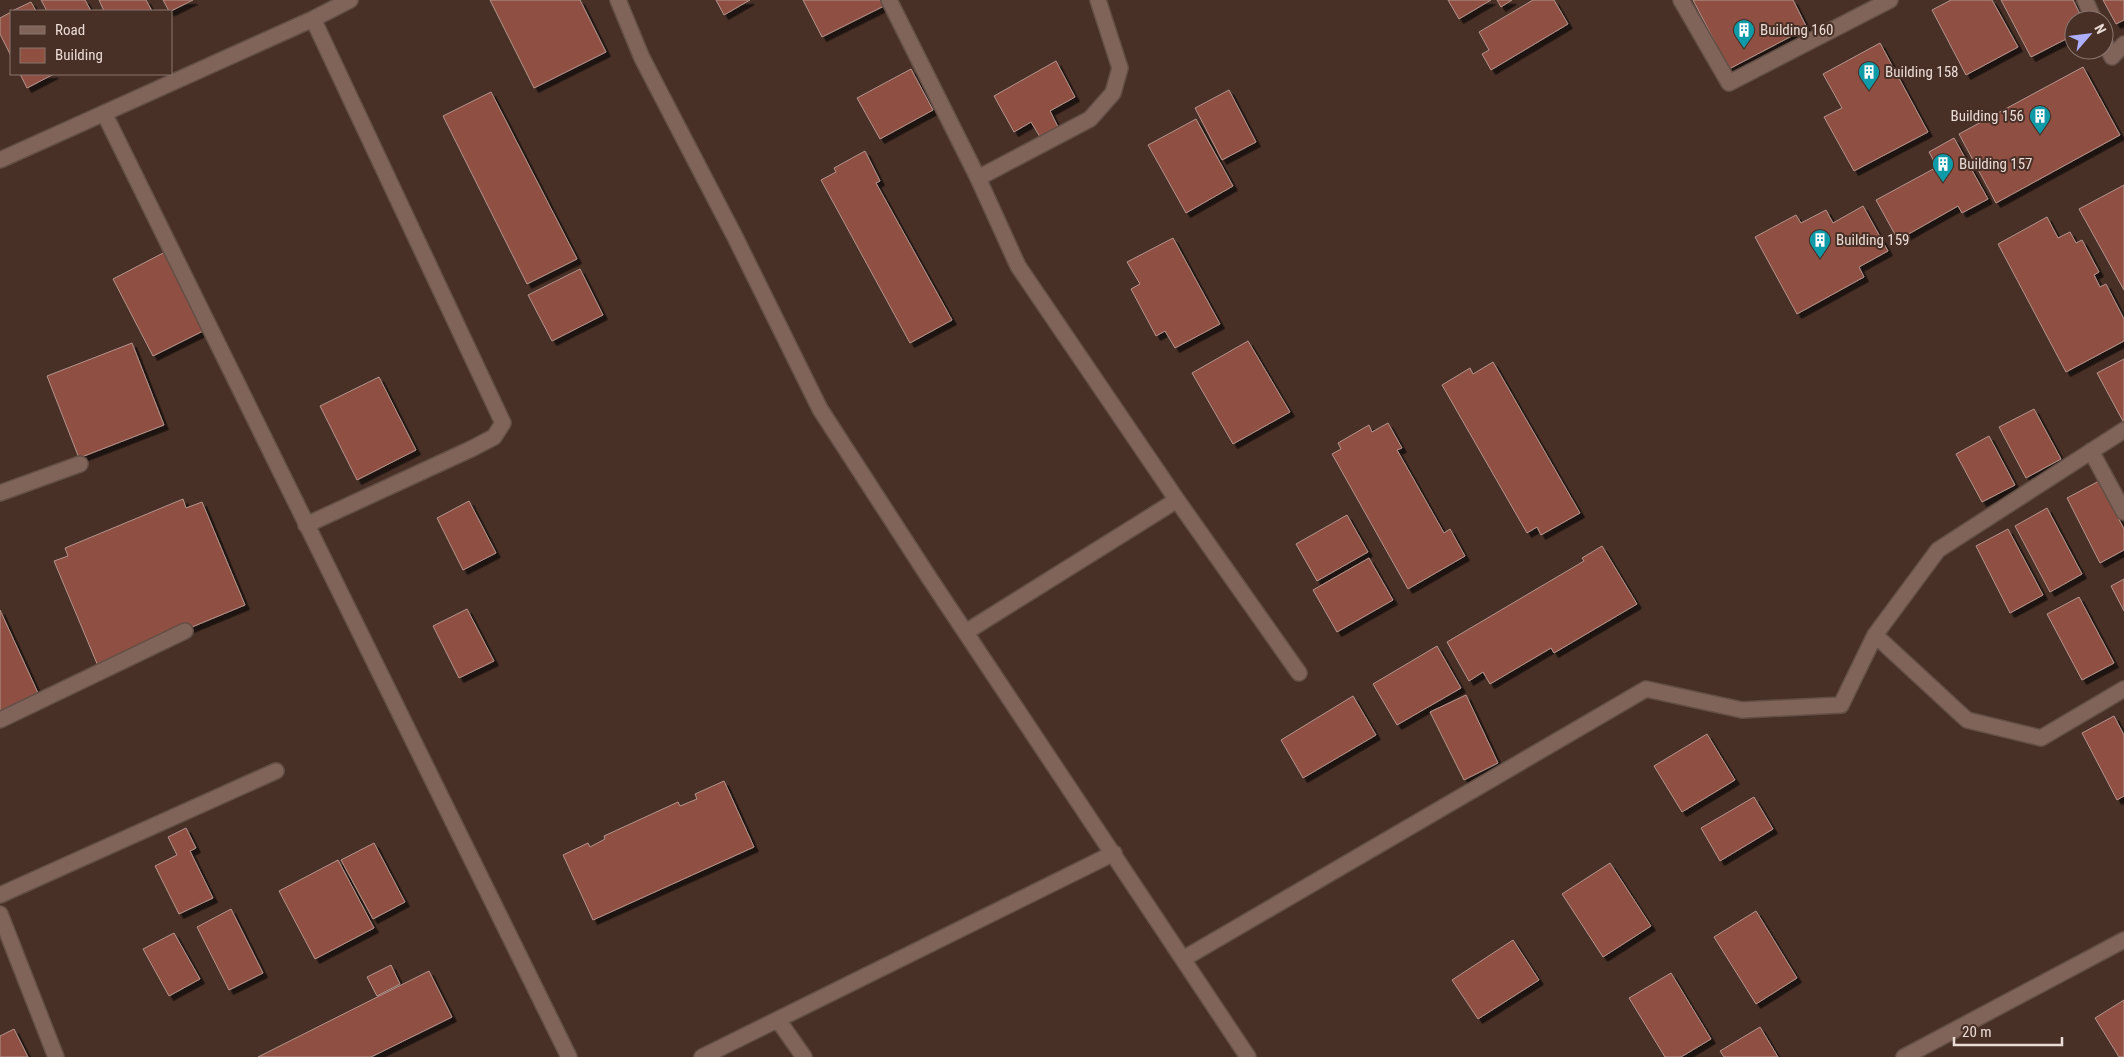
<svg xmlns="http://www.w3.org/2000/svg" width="2124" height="1057" font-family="'Roboto Condensed',sans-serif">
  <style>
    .building { fill: #8f5042; stroke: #b3948d; filter: url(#shadow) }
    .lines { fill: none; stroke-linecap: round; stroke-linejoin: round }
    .minor-casing { stroke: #634f46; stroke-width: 18 }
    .minor { stroke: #80645a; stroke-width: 15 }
    .labels { text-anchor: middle; stroke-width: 4; stroke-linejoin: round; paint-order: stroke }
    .poi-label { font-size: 15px; fill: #ebdbd5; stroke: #483027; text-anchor: start }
  </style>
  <defs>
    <filter id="shadow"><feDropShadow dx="4.5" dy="4.5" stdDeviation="0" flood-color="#0009"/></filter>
  </defs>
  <rect width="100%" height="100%" fill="#483027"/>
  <path class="building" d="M41,0H85L91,11H47Z
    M99,0H146L152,11H104Z
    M163,0H193L171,11H169Z
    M490,0H580L606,52L534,88Z
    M716,0H750L724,15Z
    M803,0H888L890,3L822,37Z
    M1448,0H1491L1459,19Z
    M1497,0H1512L1501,7Z
    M1533,0H1554L1568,24L1491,70L1482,54L1489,50L1479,32Z
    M1693,0H1793L1807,28L1729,69Z
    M1951,0H1992L2018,47L1966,75L1932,10Z
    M2001,0H2073L2083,20H2074V35L2031,57Z
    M2103,0H2124V20L2116,24Z
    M31,2L36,11H12Z
    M11,12V56L0,34V18Z
    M1880,43L1928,132L1854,171L1824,117L1842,108L1823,74Z
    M1056,61L1075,97L1050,111L1058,127L1040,137L1031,122L1014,132L994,96Z
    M2083,67L2120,135L1996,203L1959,134Z
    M911,69L933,110L880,139L857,98Z
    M20,74H54L27,88Z
    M1229,90L1256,142L1222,160L1195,108Z
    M491,92L577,259L527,284L443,116Z
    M1196,119L1233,186L1186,213L1148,145Z
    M1954,138L1988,199L1962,213L1958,206L1898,240L1876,200L1937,167L1929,152Z
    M865,151L880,181L876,183L952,320L910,343L821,180L836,172L834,168Z
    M2124,185V290L2079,209Z
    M1863,206L1888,251L1859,267L1864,277L1797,314L1755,237L1796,215L1801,223L1826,210L1833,223Z
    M2047,217L2058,238L2070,232L2076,243L2082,240L2099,272L2094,275L2100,287L2106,284L2124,319V341L2066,372L1998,244Z
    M1173,238L1220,324L1175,348L1165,331L1156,336L1131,289L1140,284L1127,262Z
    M165,252L205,330L153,356L113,279Z
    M580,269L603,315L552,341L528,295Z
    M1248,341L1290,412L1233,444L1192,373Z
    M132,343L164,425L79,458L47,376Z
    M2124,359V423L2097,373Z
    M1493,362L1580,513L1541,535L1537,527L1527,533L1442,385L1470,368L1473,374Z
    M379,377L416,450L357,480L320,406Z
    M2034,409L2061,459L2026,478L1999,427Z
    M1388,423L1402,448L1397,450L1444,533L1450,529L1465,556L1408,589L1332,454L1341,449L1338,443L1369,425L1372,432Z
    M1989,436L2015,485L1982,502L1956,454Z
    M2099,481L2124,529V550L2100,563L2067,498Z
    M183,499L186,508L202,502L245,605L98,666L54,561L68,556L65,548Z
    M469,501L496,553L463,570L437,518Z
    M2047,508L2082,574L2050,592L2015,526Z
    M1347,515L1368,552L1317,581L1296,544Z
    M2008,529L2043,595L2010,613L1976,546Z
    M1602,546L1637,604L1554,653L1551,648L1490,684L1483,672L1469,681L1447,642L1584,561L1582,558Z
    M1369,558L1393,600L1337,632L1313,590Z
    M2124,579V611L2111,586Z
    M2079,597L2114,663L2082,680L2047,614Z
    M467,609L494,661L459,678L433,626Z
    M0,610L38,693L0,711Z
    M1437,646L1461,688L1397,725L1373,684Z
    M1466,695L1498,763L1464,780L1430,712Z
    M1353,696L1376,735L1303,778L1281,740Z
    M2114,716L2124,735V796L2117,800L2082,733Z
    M1707,734L1735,780L1682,812L1654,766Z
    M724,781L754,847L593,920L563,855L588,843L590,847L605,839L604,836L678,802L680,806L697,799L695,794Z
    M1754,797L1773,829L1720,861L1701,828Z
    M186,828L196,848L190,851L213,898L179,914L155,866L177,855L168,837Z
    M374,843L405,902L373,919L341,860Z
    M338,860L374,928L315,959L279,891Z
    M1610,863L1651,926L1603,957L1562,894Z
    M231,909L263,973L229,990L197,927Z
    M1756,911L1797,978L1756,1004L1714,937Z
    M174,933L200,979L169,996L143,949Z
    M1513,940L1539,980L1478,1019L1452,980Z
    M391,965L400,984L377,996L367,977Z
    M429,971L452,1017L371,1057H258Z
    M1671,973L1711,1039L1681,1057H1665L1629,998Z
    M2124,1000V1057H2119L2095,1018Z
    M1760,1027L1778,1057H1724L1720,1051Z
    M14,1029L28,1057H0V1036Z"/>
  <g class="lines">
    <g class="minor-casing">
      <path id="minor" d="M618,0L642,58L735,237L820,409L930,579L1248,1057
        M889,0L978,178L1018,266L1177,500L1299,673
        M1681,0L1729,83L1890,0
        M2085,0L2094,20
        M2104,41L2112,57L2124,44
        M104,113L569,1057
        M0,160L313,19L350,0
        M978,178L1090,119L1113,93L1120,68L1098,0
        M2091,451L2124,512
        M0,493L80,464
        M306,525L471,449L494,437L503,423L313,19
        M966,632L1177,500
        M1875,635L1967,720L2041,738L2124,689
        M0,720L185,631
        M0,895L276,771
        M0,914L56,1057
        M1183,959L1646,689L1742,710L1841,705L1875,635L1938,550L2124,430
        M778,1020L804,1057
        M702,1057L1114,853
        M1904,1057L2124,940"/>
    </g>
    <use href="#minor" class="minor"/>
  </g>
  <defs>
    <g id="building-pin" transform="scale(1.125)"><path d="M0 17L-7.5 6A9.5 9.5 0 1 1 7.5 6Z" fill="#0f9aa8" stroke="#483027"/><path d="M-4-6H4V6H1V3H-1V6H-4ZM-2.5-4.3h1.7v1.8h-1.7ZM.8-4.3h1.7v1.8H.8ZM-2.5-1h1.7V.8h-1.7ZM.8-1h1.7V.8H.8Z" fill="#fff"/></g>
  </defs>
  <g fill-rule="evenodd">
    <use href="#building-pin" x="1744" y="30"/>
    <use href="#building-pin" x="1869" y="72"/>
    <use href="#building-pin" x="2040" y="116"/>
    <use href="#building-pin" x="1943" y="164"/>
    <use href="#building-pin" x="1820" y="240"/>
  </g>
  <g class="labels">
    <g class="poi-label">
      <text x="1760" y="35">Building 160</text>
      <text x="1885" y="77">Building 158</text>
      <text x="2024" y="121" text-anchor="end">Building 156</text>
      <text x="1959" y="169">Building 157</text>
      <text x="1836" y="245">Building 159</text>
    </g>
  </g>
  <rect x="10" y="10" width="162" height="65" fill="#483027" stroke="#89746d"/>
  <rect x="20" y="26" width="25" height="8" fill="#80645a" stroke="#89746d"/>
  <text x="55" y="35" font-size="15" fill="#ebdbd5">Road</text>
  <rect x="20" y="48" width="25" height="15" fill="#8f5042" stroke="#89746d"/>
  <text x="55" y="60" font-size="15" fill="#ebdbd5">Building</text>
  <g transform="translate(2089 35) rotate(62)"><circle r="24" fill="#483027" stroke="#89746d"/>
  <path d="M0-4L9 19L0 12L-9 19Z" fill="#adaffb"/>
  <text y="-8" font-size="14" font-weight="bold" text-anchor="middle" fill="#ebdbd5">N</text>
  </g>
  <path d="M1954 1037v8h108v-8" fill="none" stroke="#ebdbd5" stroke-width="2.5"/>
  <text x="1962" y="1037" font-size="15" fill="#ebdbd5" stroke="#483027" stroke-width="4" paint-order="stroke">20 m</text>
</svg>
